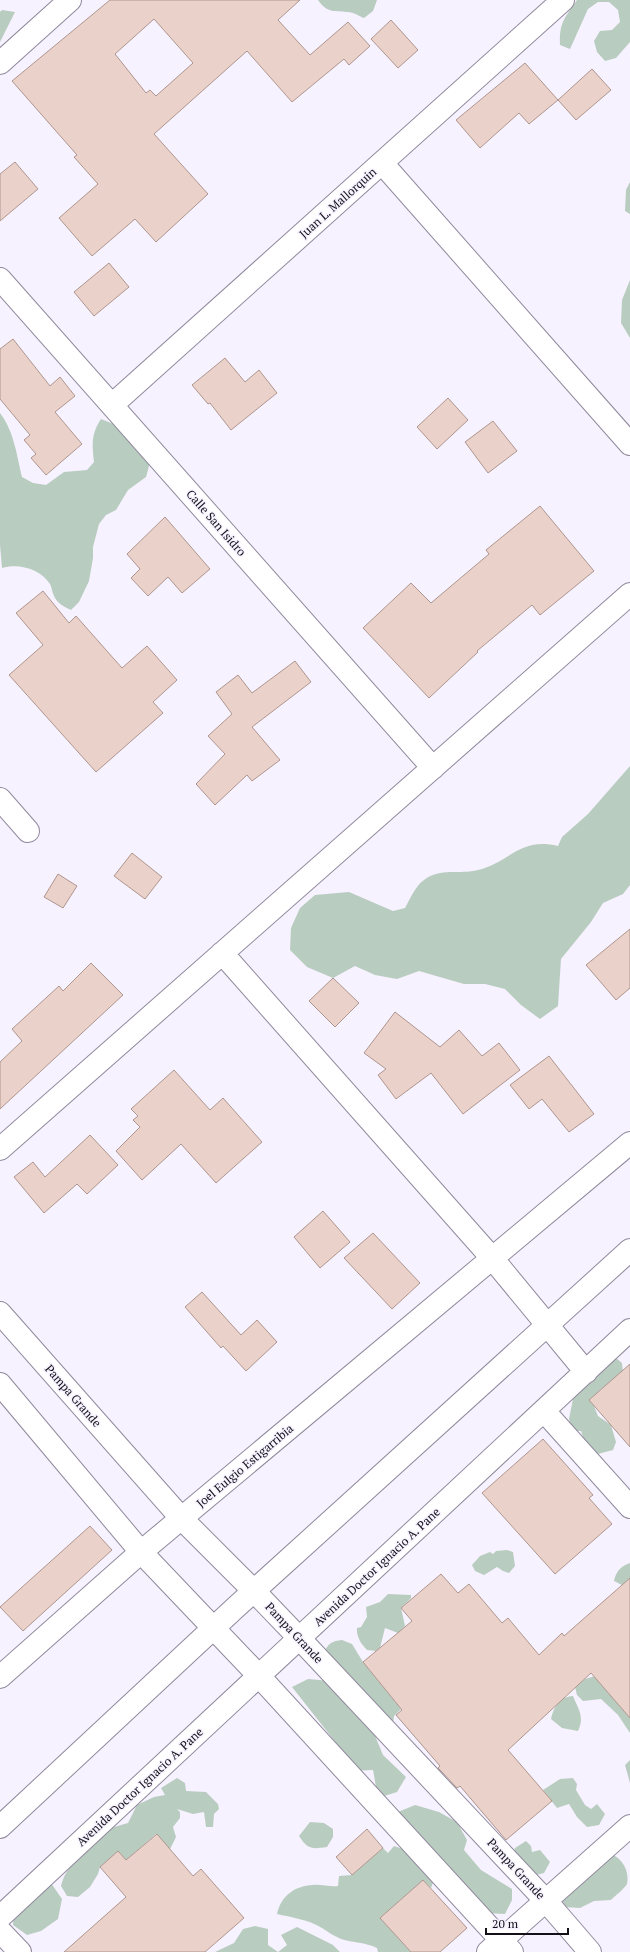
<svg xmlns="http://www.w3.org/2000/svg" width="630" height="1952" font-family="'PT Serif',serif">
  <style>
    .green { fill: #b9ccc0 }
    .building { fill: #ead1c9; stroke: #ae968f; fill-rule: evenodd }
    .lines { fill: none; stroke-linecap: round; stroke-linejoin: round }
    .street-casing { stroke: #90899c; stroke-width: 24 }
    .street { stroke: #fff; stroke-width: 22 }
    .labels { text-anchor: middle; stroke-width: 3; stroke-linejoin: round; paint-order: stroke }
    .street-label { font-size: 12px; fill: #131017; stroke: #f7f2ff }
  </style>
  <rect width="100%" height="100%" fill="#f7f2ff"/>
  <path class="green" d="M318,0H377L373,11L364,18C361,17 356,14 353,13C337,9 329,16 318,0Z
    M577,0H630V42L616,58L605,61L597,52L594,41L600,31L612,30L620,22L618,10L609,2H598L588,9L570,49L560,45C559,23 565,17 577,0Z
    M2,10L15,12L0,42V12Z
    M630,182V214L625,211L626,190Z
    M630,280V338L621,323L622,300Z
    M0,413C14,431 17,456 22,477L33,483L46,485L64,472L87,470L94,462C92,445 91,434 101,419L123,428L147,454L149,466L146,477L128,490L116,510L106,515L99,524L93,547V558L89,581L79,602L71,610C64,607 57,603 54,596C52,592 52,588 50,584C40,569 19,563 2,568L0,545Z
    M630,766V885L623,894L603,903L591,922L561,959L558,1006L540,1019L521,1005L505,989L485,984H464L419,971L397,979L375,975L355,966L333,978L307,967L290,950L291,928L300,908L315,895L349,892L393,911L405,908C410,899 416,885 424,880C441,867 459,875 478,870C511,862 519,837 558,846L562,837L588,814Z
    M616,1358L622,1363L623,1373L600,1390L599,1400L594,1406L598,1416L611,1425L616,1442L613,1450L594,1455L583,1448V1437L581,1431H572L569,1419L574,1394Z
    M507,1550L513,1552L515,1566L509,1573L503,1571L497,1567L484,1575L475,1571L472,1565L480,1556L490,1552L493,1554L496,1551Z
    M630,1563V1594L622,1585L614,1581C616,1571 621,1566 630,1563Z
    M388,1594L411,1595V1598L401,1608L405,1626L398,1633L385,1628L380,1648L376,1651L367,1650C361,1644 356,1636 357,1628L361,1627L367,1617L366,1607L380,1602Z
    M342,1640L352,1644L363,1662L401,1709L394,1716L393,1724L324,1653C328,1643 332,1641 342,1640Z
    M595,1676L606,1683L607,1691L630,1718V1733L618,1715L601,1699L583,1701L577,1695L575,1687L585,1679Z
    M308,1679L330,1681L369,1721L383,1755L406,1777L397,1792L378,1798L373,1770L350,1771L348,1758L292,1687Z
    M573,1696C578,1709 585,1716 578,1731L562,1728L551,1719C554,1707 559,1697 573,1696Z
    M630,1760V1783L625,1765Z
    M177,1778L185,1783L186,1791L206,1792L218,1804L219,1809L214,1814L213,1827H206L204,1812L193,1814L177,1809L180,1812V1818L173,1827L176,1837L170,1849L156,1834L126,1860L118,1851L100,1867L98,1874L90,1887L78,1897L67,1896L61,1886C64,1874 69,1867 79,1859L75,1848L96,1828L114,1827L128,1823L137,1805L154,1797L165,1795L161,1788Z
    M573,1778L577,1784L576,1790L585,1805L591,1809L597,1804L605,1814L599,1825L587,1827L577,1817L569,1804L557,1808L543,1790L560,1779Z
    M415,1805L439,1812L457,1822L467,1840L464,1850L481,1870L512,1889V1900L505,1914L484,1913L398,1812Z
    M310,1822L324,1823L333,1829V1837L327,1847C312,1849 308,1850 299,1836Z
    M526,1841L531,1846L532,1852L540,1850L550,1862L544,1873L536,1875L512,1856L515,1848Z
    M394,1846L409,1851L435,1877L431,1888L423,1880L380,1918L411,1952H378L377,1948C365,1942 353,1943 341,1939C334,1936 328,1932 322,1928C309,1920 291,1917 277,1914C281,1896 294,1886 313,1885C321,1884 330,1887 338,1886L339,1876L352,1875L383,1848L388,1853Z
    M608,1852C620,1857 630,1868 627,1884C623,1890 616,1895 611,1900L594,1901L580,1908L564,1907L562,1897Z
    M51,1883L62,1899L58,1919L41,1931L27,1935L13,1925L14,1910Z
    M255,1926L268,1929V1945L278,1952L287,1945L281,1935L297,1927L333,1945L340,1952H215L234,1943L243,1929Z"/>
  <path class="building" d="M110,0H300L278,20L310,55L348,22L370,46L349,65L344,59L292,102L247,51L154,134L208,194L156,242L135,219L92,256L59,218L98,184L74,157L77,155L12,81ZM154,19L193,63L156,96L150,90L146,93L115,54Z
    M391,20L418,50L398,68L371,39Z
    M525,63L558,100L529,124L519,113L480,148L456,120Z
    M592,69L611,90L576,120L558,100Z
    M15,162L38,189L0,221V174Z
    M109,263L129,287L94,316L74,292Z
    M13,339L50,386L60,377L75,396L55,412L82,444L46,475L31,458L36,454L24,440L30,435L0,399V349Z
    M225,358L245,382L259,370L277,393L231,430L210,403L208,404L192,385Z
    M448,398L468,420L437,449L417,427Z
    M493,421L517,451L488,473L465,442Z
    M540,506L594,571L540,615L532,605L477,651L478,652L429,698L363,628L411,583L431,603L489,554L486,550Z
    M165,517L210,569L182,593L168,577L148,596L131,578L140,569L127,554Z
    M43,591L69,623L76,616L122,668L147,646L177,680L153,702L163,713L96,772L9,675L43,645L16,613Z
    M295,661L311,682L252,727L280,760L252,781L247,775L215,805L196,784L225,754L208,736L232,714L216,692L238,675L252,693Z
    M132,853L162,877L145,899L114,876Z
    M58,874L77,886L63,908L44,897Z
    M630,929V988L616,1000L586,965Z
    M91,963L123,995L0,1109V1062L22,1041L12,1029L59,986L63,991Z
    M333,978L359,1003L335,1027L309,1001Z
    M395,1012L440,1047L459,1030L482,1056L499,1043L520,1070L463,1114L431,1073L396,1099L378,1075L386,1069L364,1053Z
    M549,1056L594,1114L569,1132L542,1099L529,1109L510,1085Z
    M174,1070L210,1110L223,1098L262,1142L216,1183L181,1144L142,1180L116,1151L140,1127L133,1120L138,1116L131,1109Z
    M90,1135L118,1165L87,1194L77,1184L44,1213L14,1177L33,1162L45,1177Z
    M323,1211L350,1242L320,1268L294,1237Z
    M373,1233L420,1283L392,1309L344,1258Z
    M202,1292L241,1335L257,1320L277,1342L246,1371L223,1346L221,1348L185,1307Z
    M630,1364V1447L589,1400Z
    M543,1439L593,1495L589,1498L612,1524L555,1574L482,1493Z
    M90,1526L112,1550L23,1631L0,1607Z
    M441,1574L458,1593L469,1584L502,1623L508,1618L539,1655L562,1633L564,1636L630,1578V1718L591,1673L508,1750L552,1801L506,1840L460,1786L457,1788L441,1771L438,1768L440,1766L396,1715L402,1710L363,1662L412,1621L401,1608Z
    M367,1829L383,1848L352,1875L336,1857Z
    M157,1834L193,1876L201,1869L244,1918L205,1952H64L126,1897L100,1867L118,1851L126,1860Z
    M423,1880L467,1928L440,1952H411L380,1918Z"/>
  <g class="lines">
    <g class="street-casing">
      <path id="street" d="M0,63L70,0
        M382,163L630,444
        M0,279L433,768
        M112,405L563,0
        M0,799L28,831
        M222,953L492,1258L586,1372
        M0,1149L630,594
        M0,1313L182,1519L254,1591L300,1639L546,1901L590,1952
        M0,1384L141,1552L259,1676L512,1952
        M544,1411L630,1507
        M0,1677L141,1552L630,1143
        M0,1827L235,1608L630,1250
        M0,1917L630,1330
        M0,1931L20,1952
        M488,1952L630,1826"/>
    </g>
    <use href="#street" class="street"/>
  </g>
  <g class="labels">
    <g class="street-label">
      <text transform="translate(338 203) rotate(-42)" y="4">Juan L. Mallorquin</text>
      <text transform="translate(216 523) rotate(49)" y="4">Calle San Isidro</text>
      <text transform="translate(73 1396) rotate(49)" y="4">Pampa Grande</text>
      <text transform="translate(245 1466) rotate(-40)" y="4">Joel Eulgio Estigarribia</text>
      <text transform="translate(377 1567) rotate(-43)" y="4">Avenida Doctor Ignacio A. Pane</text>
      <text transform="translate(294 1633) rotate(47)" y="4">Pampa Grande</text>
      <text transform="translate(140 1787) rotate(-43)" y="4">Avenida Doctor Ignacio A. Pane</text>
      <text transform="translate(516 1869) rotate(47)" y="4">Pampa Grande</text>
    </g>
  </g>
  <path d="M486 1928v6h82v-6" fill="none" stroke="#131017" stroke-width="2"/>
  <text x="492" y="1928" font-size="12" fill="#131017" stroke="#f7f2ff" stroke-width="3" paint-order="stroke">20 m</text>
</svg>
